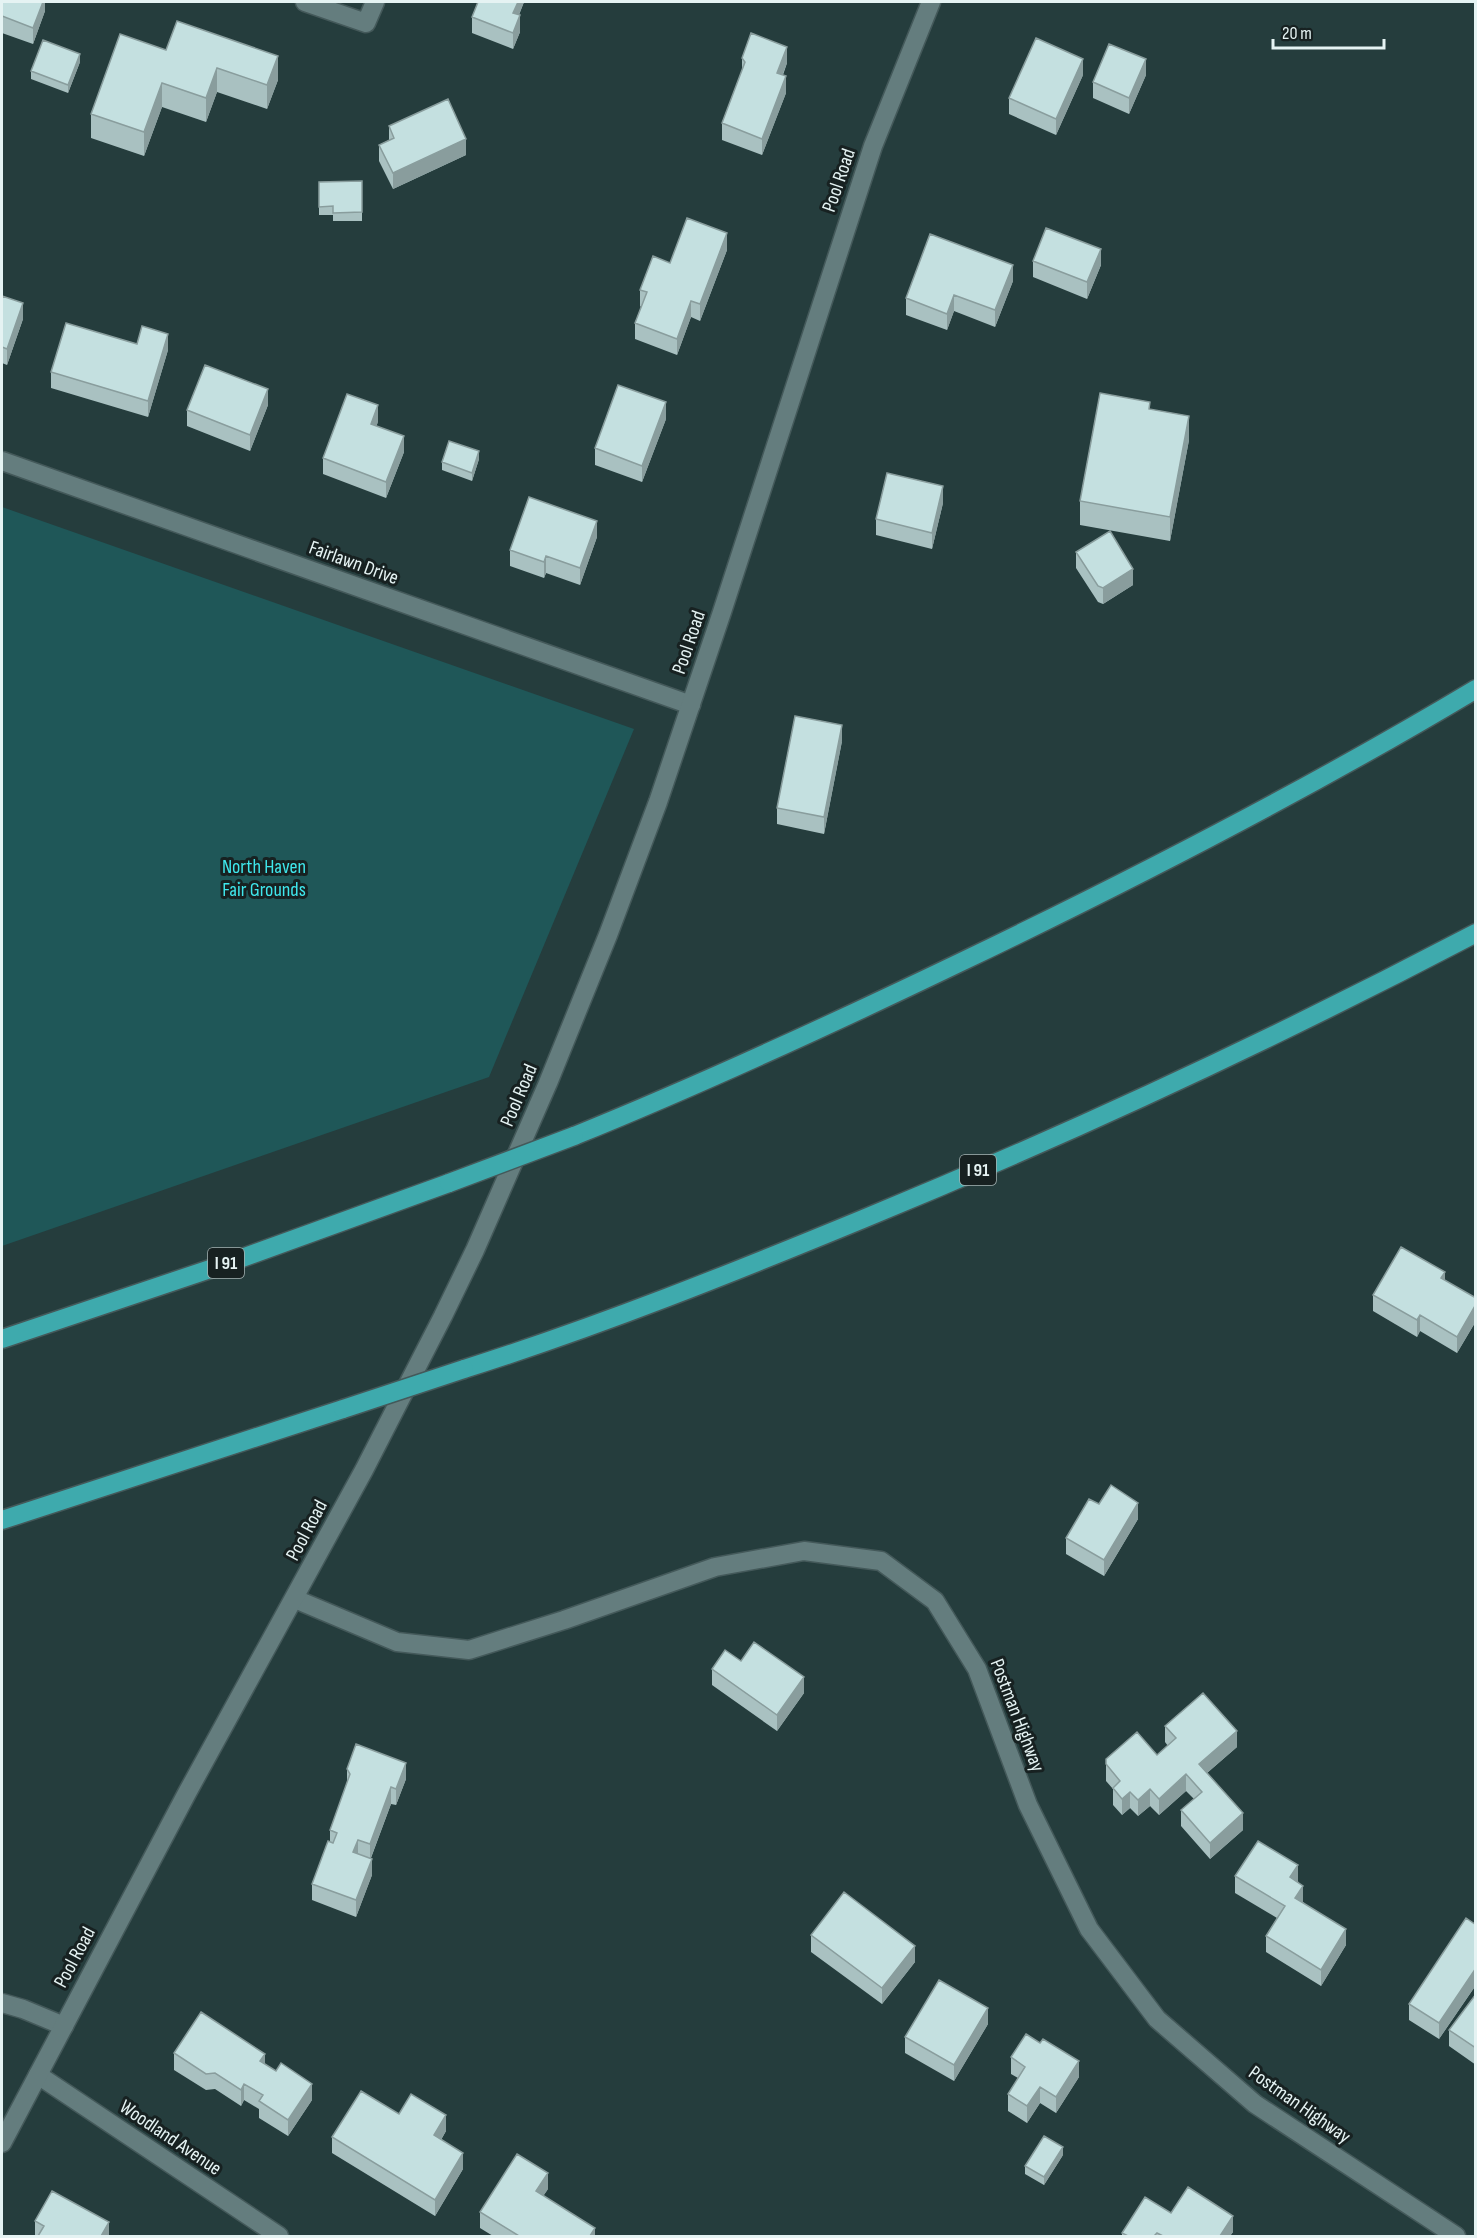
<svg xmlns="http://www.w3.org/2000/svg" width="1477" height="2238" font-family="'Sofia Sans Condensed',sans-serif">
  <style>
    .park { fill: #1f5758 }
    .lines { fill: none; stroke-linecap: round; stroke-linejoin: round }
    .service-casing { stroke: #44595a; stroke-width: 21 }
    .minor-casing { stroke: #44595a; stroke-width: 21 }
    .tertiary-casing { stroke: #44595a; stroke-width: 21 }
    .motorway-casing { stroke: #44595a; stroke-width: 21 }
    .service { stroke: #647d7e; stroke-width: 18 }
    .minor { stroke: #647d7e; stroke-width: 18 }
    .tertiary { stroke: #647d7e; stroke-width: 18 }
    .motorway { stroke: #3eaaad; stroke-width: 18 }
    .motorway-bridge-casing { stroke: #44595a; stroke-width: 21; stroke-linecap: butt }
    .motorway-bridge { stroke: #3eaaad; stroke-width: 18 }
    .wall { fill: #a9c1c1 }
    .shaded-wall { fill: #899d9d }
    .building { fill: #c4e0e0; stroke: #899d9d; stroke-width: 1.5 }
    .labels { text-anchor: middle; stroke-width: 6; stroke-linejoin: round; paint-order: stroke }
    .shield { fill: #172121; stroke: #a7b4b4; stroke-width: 1.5 }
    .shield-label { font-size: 18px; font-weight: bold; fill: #e5f3f3 }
    .street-label { font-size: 20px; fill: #e5f3f3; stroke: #172121 }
    .park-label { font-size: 20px; fill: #3fe7ec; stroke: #172121 }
  </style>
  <rect width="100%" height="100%" fill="#253d3d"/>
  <path class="park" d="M2,507L634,729L489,1077L2,1246Z"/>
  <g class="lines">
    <g class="service-casing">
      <path id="service" d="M2,2003L23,2009L64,2026"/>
    </g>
    <g class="minor-casing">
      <path id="minor" d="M305,2L366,23L375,2
        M2,461L691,705
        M295,1599L397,1642L469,1650L564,1620L715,1567L804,1551L881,1561L935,1601L977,1669L1028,1805L1089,1929L1157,2019L1255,2104L1456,2236
        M38,2075L279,2236"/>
    </g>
    <g class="tertiary-casing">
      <path id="tertiary" d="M2,2143L187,1793L364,1470L443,1316L475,1250L548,1083L608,935L658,802L722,612L873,146L931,2"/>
    </g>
    <g class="motorway-casing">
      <path id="motorway" d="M574,1136C705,1083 834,1023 961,962C1136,878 1309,789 1476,689
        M2,1339L231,1262L449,1183
        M464,1369C600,1326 732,1273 863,1219C1072,1133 1276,1038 1476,933
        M2,1520L343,1409"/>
    </g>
    <use href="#service" class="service"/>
    <use href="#minor" class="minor"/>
    <use href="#tertiary" class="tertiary"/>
    <use href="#motorway" class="motorway"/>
    <g class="motorway-bridge-casing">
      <path id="motorway-bridge" d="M449,1183L574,1136
        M343,1409L464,1369"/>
    </g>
    <use href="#motorway-bridge" class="motorway-bridge"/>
  </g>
  <path class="wall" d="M2,2H45V11L33,44L2,33Z
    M478,2H524L519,15L520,32L513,49L472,33V17Z
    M166,50L278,80L267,109L217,92L206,122L162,107L144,156L91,138V114Z
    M742,58L787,63L783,75L786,93L762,155L722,140V123L742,70Z
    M80,62L68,93L31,79V71Z
    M1083,75L1056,135L1009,114V98Z
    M1146,75L1129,114L1093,98V82Z
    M389,126L466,155L393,189L379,161V145L389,140Z
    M362,181V221H333V215H319V182Z
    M727,250L700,321L691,317L677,355L635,339V323L641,307L640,306V290L670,263Z
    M1033,261L1101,265L1087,299L1033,277Z
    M1013,281L995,327L954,311L947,330L906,315V298Z
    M2,296L23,319L7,365L2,363Z
    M137,344L168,350L148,417L51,388V372Z
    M268,405L250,451L187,426V410Z
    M1150,409L1189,440L1170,541L1080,525V501Z
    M666,419L642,482L595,465V448Z
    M378,422L376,426L404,452L386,498L323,474V458Z
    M479,459L472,481L442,470V462Z
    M943,503L932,549L876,535V519Z
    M597,537L580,585L546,573L544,578L510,566V550Z
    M1076,552L1133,585L1103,604L1098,602L1076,568Z
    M842,741L824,834L777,824V808Z
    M1445,1281L1476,1298V1321L1457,1353L1420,1331L1417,1337L1373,1311V1295Z
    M1099,1504L1138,1519L1104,1576L1066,1554V1538Z
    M712,1669L804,1693L777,1731L712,1685Z
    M1165,1726L1237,1747L1207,1773L1243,1830L1210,1859L1181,1826V1810L1194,1799L1186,1791L1159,1815L1150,1806L1138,1816L1130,1808L1122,1815L1113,1805V1789L1106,1781V1764L1157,1755L1168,1746L1165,1742Z
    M347,1769L406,1779L396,1805L391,1804L371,1858L372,1875L356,1917L312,1900V1884L330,1842V1830L347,1783Z
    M1235,1876L1298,1881L1303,1902L1346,1945L1321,1986L1266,1952V1936L1277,1918L1235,1893Z
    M1476,1925V1985L1439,2039L1409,2020V2004Z
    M811,1935L915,1962L882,2004L811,1952Z
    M1476,1994V2065L1449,2046V2030Z
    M988,2024L954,2081L905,2053V2037Z
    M174,2053L265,2064L312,2100L288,2136L259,2118V2109L244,2100L241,2106L215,2089L206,2090L174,2070Z
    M1011,2057L1079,2077L1056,2113L1040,2103L1027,2123L1008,2111V2094L1018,2078L1011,2074Z
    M399,2114L446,2131L441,2140L463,2169L435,2216L332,2153V2137Z
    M1063,2155L1044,2185L1025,2174V2166Z
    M548,2189L543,2196L595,2236H493L480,2228V2212Z
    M1171,2213L1233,2232L1230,2236H1122V2233Z
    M35,2221L109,2236H35Z"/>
  <path class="shaded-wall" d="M43,2H45V11L33,44V28Z
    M518,2H524L513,29V13Z
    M520,15V32L513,49V33Z
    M787,47V63L777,89V73Z
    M80,54V62L68,93V85Z
    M278,56V80L267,109V85Z
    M1083,59V75L1056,135V119Z
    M1146,59V75L1129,114V98Z
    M217,68V92L206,122V98Z
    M786,76V93L762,155V139Z
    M162,83V107L144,156V132Z
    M466,139V155L393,189V173Z
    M727,233V250L700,321V304Z
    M1101,249V265L1087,299V282Z
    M1013,265V281L995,327V310Z
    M954,295V311L947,330V314Z
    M691,301V317L677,355V339Z
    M23,303V319L7,365V349Z
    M168,334V350L148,417V401Z
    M268,389V405L250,451V435Z
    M666,402V419L642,482V466Z
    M378,405V422L371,440V424Z
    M1189,416V440L1170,541V517Z
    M404,436V452L386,498V482Z
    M479,451V459L472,481V473Z
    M943,486V503L932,549V533Z
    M597,521V537L580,585V568Z
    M546,556V573L544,578V562Z
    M1133,569V585L1103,604V588Z
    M842,725V741L824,834V817Z
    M1445,1272V1288L1441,1278Z
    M1476,1304V1321L1457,1353V1337Z
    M1420,1315V1331L1417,1337V1320Z
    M1138,1503V1519L1104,1576V1560Z
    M804,1677V1693L777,1731V1715Z
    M1237,1731V1747L1199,1780V1764Z
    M406,1763V1779L396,1805V1789Z
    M1186,1774V1791L1159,1815V1799Z
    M391,1787V1804L370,1860V1844Z
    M1150,1789V1806L1138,1816V1800Z
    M1130,1792V1808L1122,1815V1799Z
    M1243,1813V1830L1210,1859V1843Z
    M358,1840V1856L353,1852Z
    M372,1859V1875L356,1917V1900Z
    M1298,1865V1881L1290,1893V1877Z
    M1303,1886V1902L1295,1914V1898Z
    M1346,1929V1945L1321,1986V1970Z
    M915,1946V1962L882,2004V1988Z
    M1476,1968V1985L1439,2039V2023Z
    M988,2008V2024L954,2081V2065Z
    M265,2054V2070L260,2061Z
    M1079,2061V2077L1056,2113V2097Z
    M244,2084V2100L241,2106V2090Z
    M312,2084V2100L288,2136V2120Z
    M1040,2087V2103L1027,2123V2106Z
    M446,2115V2131L434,2151V2135Z
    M1063,2147V2155L1044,2185V2177Z
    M463,2153V2169L435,2216V2200Z
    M548,2173V2189L536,2207V2191Z
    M1233,2216V2232L1230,2236H1220Z
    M109,2222V2236H101Z
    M595,2228V2236H590Z"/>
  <path class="building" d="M2,2H43L33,28L2,16Z
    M478,2H518L513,13L520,15L513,33L472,17Z
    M177,21L278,56L267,85L217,68L206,98L162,83L144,132L91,114L120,34L166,50Z
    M751,33L787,47L777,73L786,76L762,139L722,123L745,62L742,58Z
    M1036,38L1083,59L1056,119L1009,98Z
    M43,40L80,54L68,85L31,71Z
    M1109,44L1146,59L1129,98L1093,82Z
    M448,99L466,139L393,173L379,145L394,138L389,126Z
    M362,181V212L333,213V206L319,207V182Z
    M687,218L727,233L700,304L691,301L677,339L635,323L647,292L640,290L653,256L670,263Z
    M1046,228L1101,249L1087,282L1033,261Z
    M930,234L1013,265L995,310L954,295L947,314L906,298Z
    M2,296L23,303L7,349L2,347Z
    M66,323L137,344L142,326L168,334L148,401L51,372Z
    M205,365L268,389L250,435L187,410Z
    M618,385L666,402L642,466L595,448Z
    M1100,393L1150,402L1149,409L1189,416L1170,517L1080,501Z
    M347,394L378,405L371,424L404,436L386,482L323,458Z
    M449,441L479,451L472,473L442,462Z
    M887,473L943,486L932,533L876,519Z
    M529,497L597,521L580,568L546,556L544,562L510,550Z
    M1110,531L1133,569L1103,588L1098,586L1076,552Z
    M795,716L842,725L824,817L777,808Z
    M1401,1247L1445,1272L1441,1278L1476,1298V1304L1457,1337L1420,1315L1417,1320L1373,1295Z
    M1111,1485L1138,1503L1104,1560L1066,1538L1089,1499L1099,1504Z
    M754,1642L804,1677L777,1715L712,1669L725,1650L741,1661Z
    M1203,1693L1237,1731L1199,1764L1243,1813L1210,1843L1181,1810L1202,1792L1186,1774L1159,1799L1150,1789L1138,1800L1130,1792L1122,1799L1113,1788L1120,1781L1106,1764V1759L1137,1732L1157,1755L1176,1738L1165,1726Z
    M356,1744L406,1763L396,1789L391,1787L370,1844L358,1840L353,1852L372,1859L356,1900L312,1884L328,1841L333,1843L337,1833L330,1830L350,1774L347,1769Z
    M1258,1841L1298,1865L1290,1877L1303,1886L1295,1898L1346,1929L1321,1970L1266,1936L1285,1906L1235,1876Z
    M844,1892L915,1946L882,1988L811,1935Z
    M1466,1918L1476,1925V1968L1439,2023L1409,2004Z
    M939,1980L988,2008L954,2065L905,2037Z
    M1476,1994V2048L1449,2030Z
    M201,2012L265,2054L260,2061L276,2071L281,2063L312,2084L288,2120L259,2101L263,2095L244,2084L241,2090L215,2073L206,2074L174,2053Z
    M1026,2034L1040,2043L1043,2039L1079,2061L1056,2097L1040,2087L1027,2106L1008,2094L1025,2067L1011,2057Z
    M361,2091L399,2114L411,2094L446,2115L434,2135L463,2153L435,2200L332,2137Z
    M1044,2136L1063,2147L1044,2177L1025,2166Z
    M517,2154L548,2173L536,2191L595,2228L590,2236H519L480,2212Z
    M1188,2187L1233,2216L1220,2236H1163L1157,2233L1154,2236H1128L1122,2233L1145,2197L1171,2213Z
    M52,2191L109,2222L101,2236H38L44,2226L35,2221Z"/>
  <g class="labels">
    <g class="shield">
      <rect x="960" y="1155" width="36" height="30" rx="4.5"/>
      <rect x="208" y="1248" width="36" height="30" rx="4.5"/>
    </g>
    <g class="shield-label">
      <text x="978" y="1176">I 91</text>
      <text x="226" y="1269">I 91</text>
    </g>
    <g class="street-label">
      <text transform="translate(838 180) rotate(-71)" y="7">Pool Road</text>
      <text transform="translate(354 562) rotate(20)" y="7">Fairlawn Drive</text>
      <text transform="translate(688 642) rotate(-71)" y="7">Pool Road</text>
      <text transform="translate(518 1095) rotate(-67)" y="7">Pool Road</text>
      <text transform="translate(306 1530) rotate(-62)" y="7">Pool Road</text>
      <text transform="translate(1018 1715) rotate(69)" y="7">Postman Highway</text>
      <text transform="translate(74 1957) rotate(-62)" y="7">Pool Road</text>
      <text transform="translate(1300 2104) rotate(35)" y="7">Postman Highway</text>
      <text transform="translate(171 2137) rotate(34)" y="7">Woodland Avenue</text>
    </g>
    <g class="park-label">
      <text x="264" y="873">North Haven<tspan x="264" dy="23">Fair Grounds</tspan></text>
    </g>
  </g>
  <rect width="1477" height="2238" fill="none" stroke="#e5f3f3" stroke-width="6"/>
  <path d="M1273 39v9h111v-9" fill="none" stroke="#e5f3f3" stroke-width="3"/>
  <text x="1282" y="39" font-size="18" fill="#e5f3f3" stroke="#172121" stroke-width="4.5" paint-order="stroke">20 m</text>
</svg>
